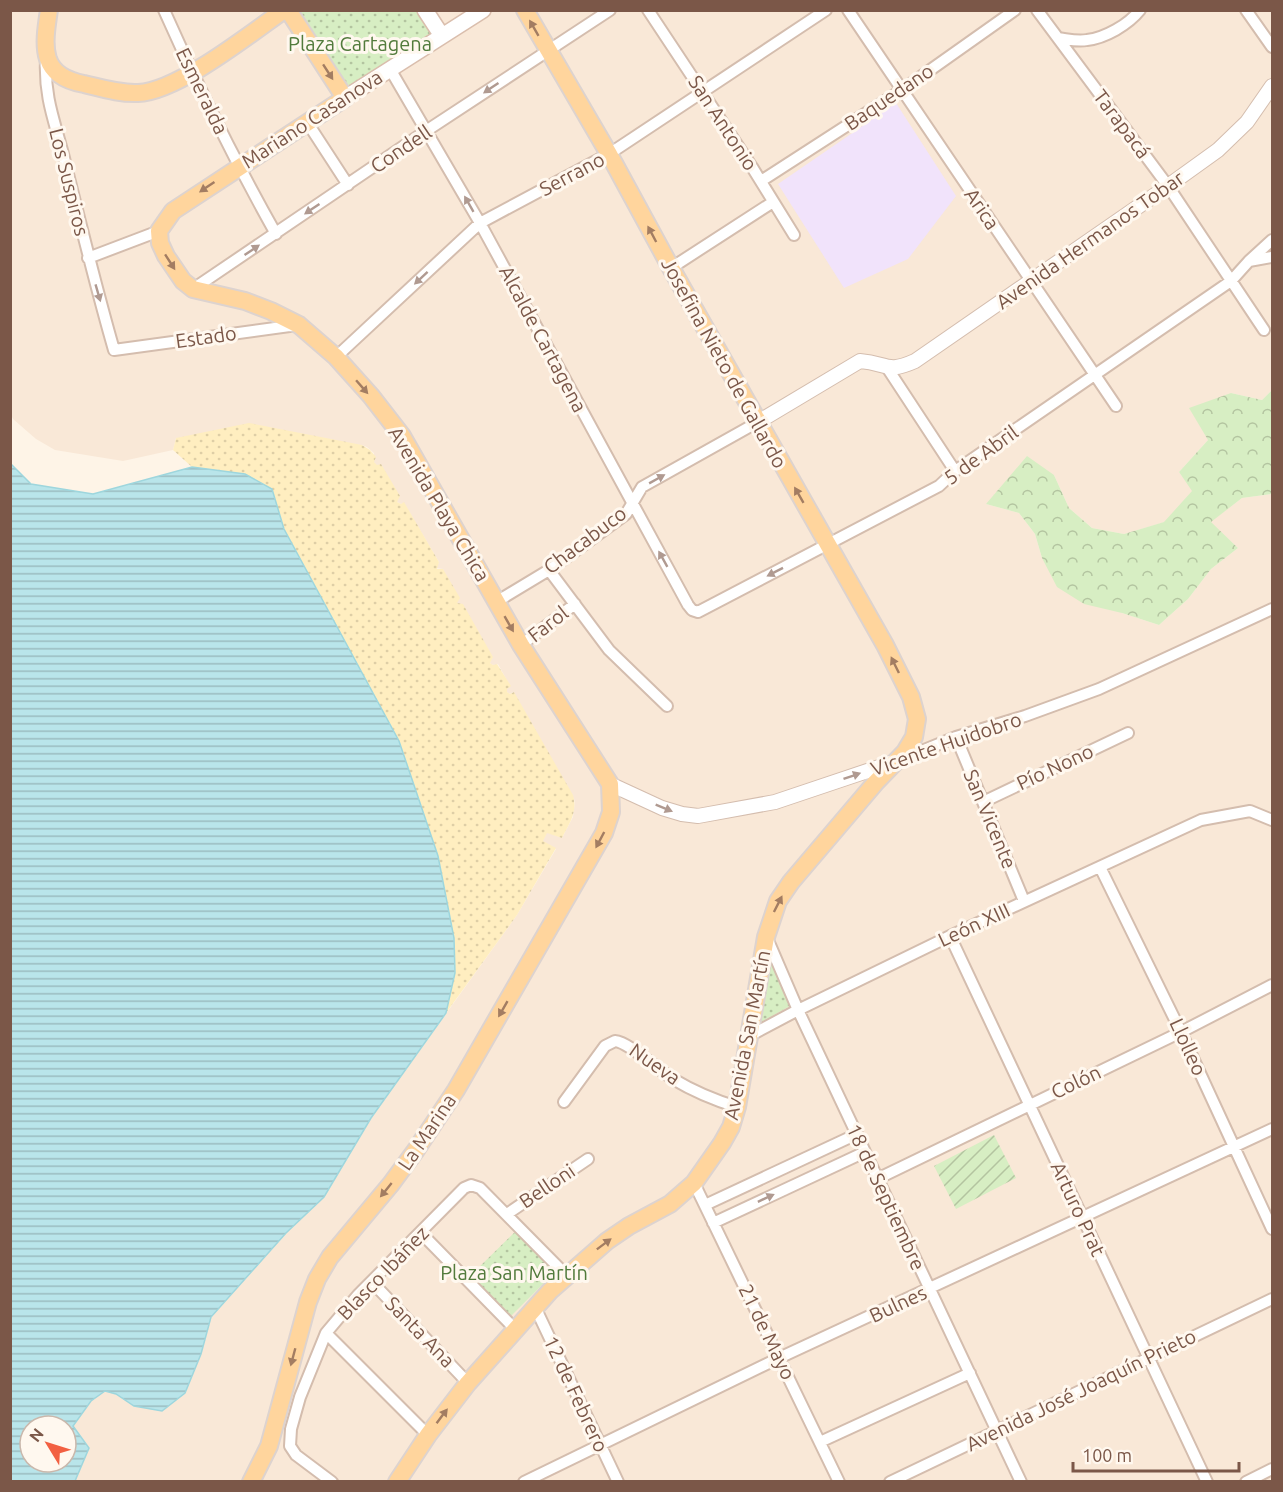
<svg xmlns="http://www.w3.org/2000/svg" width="1283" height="1492" font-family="Ubuntu,sans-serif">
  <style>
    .residential { fill: #f9e8d7 }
    .education { fill: #f1e3fb }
    .grass { fill: url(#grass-dots) }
    .forest { fill: url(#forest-crowns) }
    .sand { fill: url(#sand-dots) }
    .garden { fill: url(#garden-furrows) }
    .water { fill: url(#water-rules); stroke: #9ed6dd; stroke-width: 1.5; fill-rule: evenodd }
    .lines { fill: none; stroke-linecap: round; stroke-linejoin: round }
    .minor-casing { stroke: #d4bdae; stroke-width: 14 }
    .tertiary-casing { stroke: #d4bdae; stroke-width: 16 }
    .secondary-casing { stroke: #dabead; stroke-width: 18 }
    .primary-casing { stroke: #ddd3cf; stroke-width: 20 }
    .minor { stroke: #fff; stroke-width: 10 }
    .tertiary { stroke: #fff; stroke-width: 14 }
    .secondary { stroke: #fff; stroke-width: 15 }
    .primary { stroke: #ffd59d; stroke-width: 16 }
    .oneway { fill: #a37d62 }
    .oneway2 { fill: #b09a91 }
    .labels { text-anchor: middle; stroke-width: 6; stroke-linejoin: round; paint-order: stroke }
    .park-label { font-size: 20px; fill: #527b3c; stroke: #fff8ef }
    .street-label { font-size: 20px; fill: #7b5748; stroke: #fff8ef }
  </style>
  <defs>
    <pattern id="grass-dots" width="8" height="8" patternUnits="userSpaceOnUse" patternTransform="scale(1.5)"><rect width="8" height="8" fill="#d7eec3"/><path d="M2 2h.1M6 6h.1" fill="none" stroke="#b3c4a0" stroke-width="1.8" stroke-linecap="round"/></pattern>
    <pattern id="forest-crowns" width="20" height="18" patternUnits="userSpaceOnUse" patternTransform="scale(1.5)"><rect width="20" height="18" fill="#d7eec3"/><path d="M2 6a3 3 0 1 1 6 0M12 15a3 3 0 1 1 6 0" fill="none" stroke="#b3c4a0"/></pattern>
    <pattern id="sand-dots" width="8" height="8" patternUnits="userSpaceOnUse" patternTransform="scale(1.5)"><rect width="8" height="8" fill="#ffeec0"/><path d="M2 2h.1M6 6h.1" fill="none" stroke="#decea6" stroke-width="1.8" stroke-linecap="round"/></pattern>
    <pattern id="garden-furrows" width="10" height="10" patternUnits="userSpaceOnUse" patternTransform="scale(1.5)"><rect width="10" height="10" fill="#d7eec3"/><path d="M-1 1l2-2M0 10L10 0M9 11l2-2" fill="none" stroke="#b3c4a0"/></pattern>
    <pattern id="water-rules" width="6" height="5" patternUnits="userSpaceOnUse" patternTransform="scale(1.5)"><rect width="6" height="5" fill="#b9e5ea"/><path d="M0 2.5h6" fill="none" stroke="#9bbcc0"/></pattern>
  </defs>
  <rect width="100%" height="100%" fill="#fef4e7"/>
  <path class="residential" d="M11,11H1272V390L1262,400L1231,393L1208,440L1179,472L1193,491L1165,522L1124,534L1092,528L1069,508L1054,475L986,504L1019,513L1035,534L1042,558L1122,613L1159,625L1188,599L1211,569L1238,548L1210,522L1242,498L1272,494V1481H75L89,1448L73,1426L91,1401L105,1391L116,1394L134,1406L201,1354L211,1317L286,1233L324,1197L371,1118L517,915L556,849L542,841L547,832L562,838L573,817L575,801L513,692L510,694L507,692V689L510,686L498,664L493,665L490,663L491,660L457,603L443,569L436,568L439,562L404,503L401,504L397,502L374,462V453L367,447L362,445L176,438L173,450L123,461L55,450L36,439L13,419L11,415Z"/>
  <path class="education" d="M896,103L956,196L908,259L844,288L778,184Z"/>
  <path class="grass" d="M301,10L418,11L435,35L348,90L298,12Z
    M766,951L790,1006L754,1026Z
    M516,1231L557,1270L510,1317L470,1276Z"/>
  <path class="forest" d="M1272,390V494L1242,498L1211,522L1238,548L1211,569L1188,599L1159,625L1122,613L1084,604L1057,587L1042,558L1035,534L1019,513L986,504L1027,456L1054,475L1069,508L1092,528L1124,534L1164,522L1192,491L1179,472L1208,440L1189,408L1231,393L1262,400Z"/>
  <path class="sand" d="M249,423L362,445L370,450L376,457L374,462L377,465L381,464L400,496L397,502L401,504L404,502L439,562L437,569H443L460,598L457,603L463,604L493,657L490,663L493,665L497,664L511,686L507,689V692L510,694L514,692L573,795C578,812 569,824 562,838L547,833L543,841L556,848L517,915L446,1013L455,973L454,938L438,856L399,741L284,529L272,490L245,474L192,467L173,450L176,438Z"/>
  <path class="garden" d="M994,1135L1016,1178L956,1209L934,1166Z"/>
  <path class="water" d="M11,464L31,484L93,494L192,467L245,474L272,489L284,529L399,741L438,856L454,938L455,973L446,1013L371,1118L324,1197L286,1233L211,1317L201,1354L185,1393L162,1411L134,1406L116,1394L105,1391L91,1401L73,1426L89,1448L75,1481H11ZM30,1426H66V1462H30Z"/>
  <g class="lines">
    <g class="minor-casing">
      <path id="minor" d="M164,10C198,87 235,161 276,234
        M648,10L752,167L794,235
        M848,10L1116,406
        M1037,10L1168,186L1264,330
        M1246,10L1272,47
        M1058,38C1067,39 1077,42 1087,40C1105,38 1128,25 1140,10
        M46,59C44,100 56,124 65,162C81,225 96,288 114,350L297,325
        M390,69L480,223L688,605L692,610L698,612L939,486L955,471L1231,281L1249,261L1272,240
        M307,122L348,185
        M761,181L902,90L1015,10
        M88,258L159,231
        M1249,261L1272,257
        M671,268L773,202
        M193,289L426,131L610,10
        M336,357L480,223L609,154L826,10
        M888,369L955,471
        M549,570L609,650L667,706
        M496,602L549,570L626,514L642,487L758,422
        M521,645L575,604
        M956,737L1024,901
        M900,760L956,737L1025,716L1099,689L1272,609
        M983,802L1128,733
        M1100,867L1181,1032L1272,1229
        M950,936L1207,1482
        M767,938L798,1010L1021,1482
        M749,1036L798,1010L950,936L1201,820L1250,811L1272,820
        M564,1102L605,1046L615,1041C629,1042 658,1070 673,1079C693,1091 714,1100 737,1107
        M879,1178L1181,1032L1272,985
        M694,1183L839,1482
        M705,1205L857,1134
        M507,1214L588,1159
        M713,1223L865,1152
        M421,1233L515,1329
        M372,1282L468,1383
        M535,1307L618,1482
        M326,1333L428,1435
        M820,1442L970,1373
        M332,1482L296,1455L290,1446L291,1429L300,1397L326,1333L358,1295L464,1188L471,1185L480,1188L566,1275
        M524,1482L779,1358L1272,1129
        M890,1482L1272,1299
        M1246,1482L1272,1469"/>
    </g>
    <g class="tertiary-casing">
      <path id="tertiary" d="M758,422L860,361C888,363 886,374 915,361L1168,186L1218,150L1247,122L1272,86
        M610,784L662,808L682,814L698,816L775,802L894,762"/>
    </g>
    <g class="secondary-casing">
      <path id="secondary" d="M425,10L442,36
        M345,98L483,10"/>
    </g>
    <g class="primary-casing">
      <path id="primary" d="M49,10C43,48 40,76 84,84C101,88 120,94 138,93C177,92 250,34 284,10
        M251,1482L269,1446L308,1302L317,1279L330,1257L391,1184L416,1150L456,1090L604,833L611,812L610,784L521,645L402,436L371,396L336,357L299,325L271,311L245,301L193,289L183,281L166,256L160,243L159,231L173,211L345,98L288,10
        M397,1482L428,1435L468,1383L550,1291L607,1241L629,1226L670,1204L694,1183L722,1143L731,1127L737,1107L766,937L778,901L791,882L876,782L905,752L914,737L917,719L911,697L885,645L671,268L609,154L525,10"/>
    </g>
    <use href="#minor" class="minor"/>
    <use href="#tertiary" class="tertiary"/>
    <use href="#secondary" class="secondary"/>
    <use href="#primary" class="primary"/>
  </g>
  <defs><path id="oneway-solid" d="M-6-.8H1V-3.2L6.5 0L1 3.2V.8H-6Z" transform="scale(1.5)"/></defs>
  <g class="oneway">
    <use href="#oneway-solid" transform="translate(534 28) rotate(-120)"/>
    <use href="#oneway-solid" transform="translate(328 72) rotate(57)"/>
    <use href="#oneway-solid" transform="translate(207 187) rotate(146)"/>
    <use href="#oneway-solid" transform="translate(652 234) rotate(-118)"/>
    <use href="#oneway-solid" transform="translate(170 262) rotate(57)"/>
    <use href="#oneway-solid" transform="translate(362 387) rotate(49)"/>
    <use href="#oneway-solid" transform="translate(799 495) rotate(-120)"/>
    <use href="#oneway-solid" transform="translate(509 624) rotate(60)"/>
    <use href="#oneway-solid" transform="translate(895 665) rotate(-116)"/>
    <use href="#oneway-solid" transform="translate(600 840) rotate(118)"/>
    <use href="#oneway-solid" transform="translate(778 904) rotate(-63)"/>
    <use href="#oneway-solid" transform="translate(503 1009) rotate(120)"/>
    <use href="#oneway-solid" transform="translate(386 1190) rotate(129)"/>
    <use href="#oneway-solid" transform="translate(604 1244) rotate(-37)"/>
    <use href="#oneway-solid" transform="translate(293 1357) rotate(105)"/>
    <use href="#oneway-solid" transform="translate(442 1416) rotate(-53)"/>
  </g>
  <g class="oneway2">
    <use href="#oneway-solid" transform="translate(491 88) rotate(146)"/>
    <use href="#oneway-solid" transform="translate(469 204) rotate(-120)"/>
    <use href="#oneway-solid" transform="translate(312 209) rotate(146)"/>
    <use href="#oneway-solid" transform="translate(252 250) rotate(-34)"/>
    <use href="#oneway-solid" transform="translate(421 278) rotate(137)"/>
    <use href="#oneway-solid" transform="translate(98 293) rotate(74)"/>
    <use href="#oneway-solid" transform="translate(657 479) rotate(-29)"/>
    <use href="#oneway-solid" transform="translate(663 559) rotate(-119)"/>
    <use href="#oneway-solid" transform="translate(775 572) rotate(153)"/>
    <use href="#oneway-solid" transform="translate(852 776) rotate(-19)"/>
    <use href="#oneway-solid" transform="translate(664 808) rotate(22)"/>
    <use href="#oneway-solid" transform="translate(766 1198) rotate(-25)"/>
  </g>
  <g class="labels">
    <g class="park-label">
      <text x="360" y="51">Plaza Cartagena</text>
      <text x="514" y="1280">Plaza San Martín</text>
    </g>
    <g class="street-label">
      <text transform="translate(202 91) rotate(64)" y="7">Esmeralda</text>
      <text transform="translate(889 97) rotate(-34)" y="7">Baquedano</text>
      <text transform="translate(312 119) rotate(-33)" y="7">Mariano Casanova</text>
      <text transform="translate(723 123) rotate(57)" y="7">San Antonio</text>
      <text transform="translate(1122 124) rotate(53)" y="7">Tarapacá</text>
      <text transform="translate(401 149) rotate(-34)" y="7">Condell</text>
      <text transform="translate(572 174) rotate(-28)" y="7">Serrano</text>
      <text transform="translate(69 182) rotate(76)" y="7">Los Suspiros</text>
      <text transform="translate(982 209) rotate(56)" y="7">Arica</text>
      <text transform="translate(1090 240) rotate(-35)" y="7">Avenida Hermanos Tobar</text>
      <text transform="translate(206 337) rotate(-8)" y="7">Estado</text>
      <text transform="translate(543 339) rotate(62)" y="7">Alcalde Cartagena</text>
      <text transform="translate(724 363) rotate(61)" y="7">Josefina Nieto de Gallardo</text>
      <text transform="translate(981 455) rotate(-36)" y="7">5 de Abril</text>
      <text transform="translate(439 504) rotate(59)" y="7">Avenida Playa Chica</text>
      <text transform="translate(585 540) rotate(-37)" y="7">Chacabuco</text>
      <text transform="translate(548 624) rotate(-38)" y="7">Farol</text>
      <text transform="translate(946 744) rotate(-19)" y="7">Vicente Huidobro</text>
      <text transform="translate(1055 767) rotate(-25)" y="7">Pío Nono</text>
      <text transform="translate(990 819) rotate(67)" y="7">San Vicente</text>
      <text transform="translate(974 925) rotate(-25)" y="7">León XIII</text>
      <text transform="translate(747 1035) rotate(-79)" y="7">Avenida San Martín</text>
      <text transform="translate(1188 1047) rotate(65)" y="7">Llolleo</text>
      <text transform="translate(655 1064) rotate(35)" y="7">Nueva</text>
      <text transform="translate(1076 1082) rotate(-25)" y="7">Colón</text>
      <text transform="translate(427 1132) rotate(-56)" y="7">La Marina</text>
      <text transform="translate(547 1186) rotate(-34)" y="7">Belloni</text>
      <text transform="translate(886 1197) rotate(65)" y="7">18 de Septiembre</text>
      <text transform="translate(1078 1209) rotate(65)" y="7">Arturo Prat</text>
      <text transform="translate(383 1273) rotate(-46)" y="7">Blasco Ibáñez</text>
      <text transform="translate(898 1304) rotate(-25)" y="7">Bulnes</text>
      <text transform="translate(420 1332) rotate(46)" y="7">Santa Ana</text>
      <text transform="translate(767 1332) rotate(64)" y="7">21 de Mayo</text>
      <text transform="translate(1081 1390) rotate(-26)" y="7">Avenida José Joaquín Prieto</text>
      <text transform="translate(576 1394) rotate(65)" y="7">12 de Febrero</text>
    </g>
  </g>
  <rect width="1283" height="1492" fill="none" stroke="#7b5748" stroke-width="24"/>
  <g transform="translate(48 1444) rotate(308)"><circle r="28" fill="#fff8ef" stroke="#cab8ac" stroke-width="1.5"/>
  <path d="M0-4.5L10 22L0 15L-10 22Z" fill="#f26042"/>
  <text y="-9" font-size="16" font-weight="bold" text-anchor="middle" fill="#7b5748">N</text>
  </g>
  <path d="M1073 1462v9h166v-9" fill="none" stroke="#7b5748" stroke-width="3"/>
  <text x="1082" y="1462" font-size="18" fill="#7b5748" stroke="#fff8ef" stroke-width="4.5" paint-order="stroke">100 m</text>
</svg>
